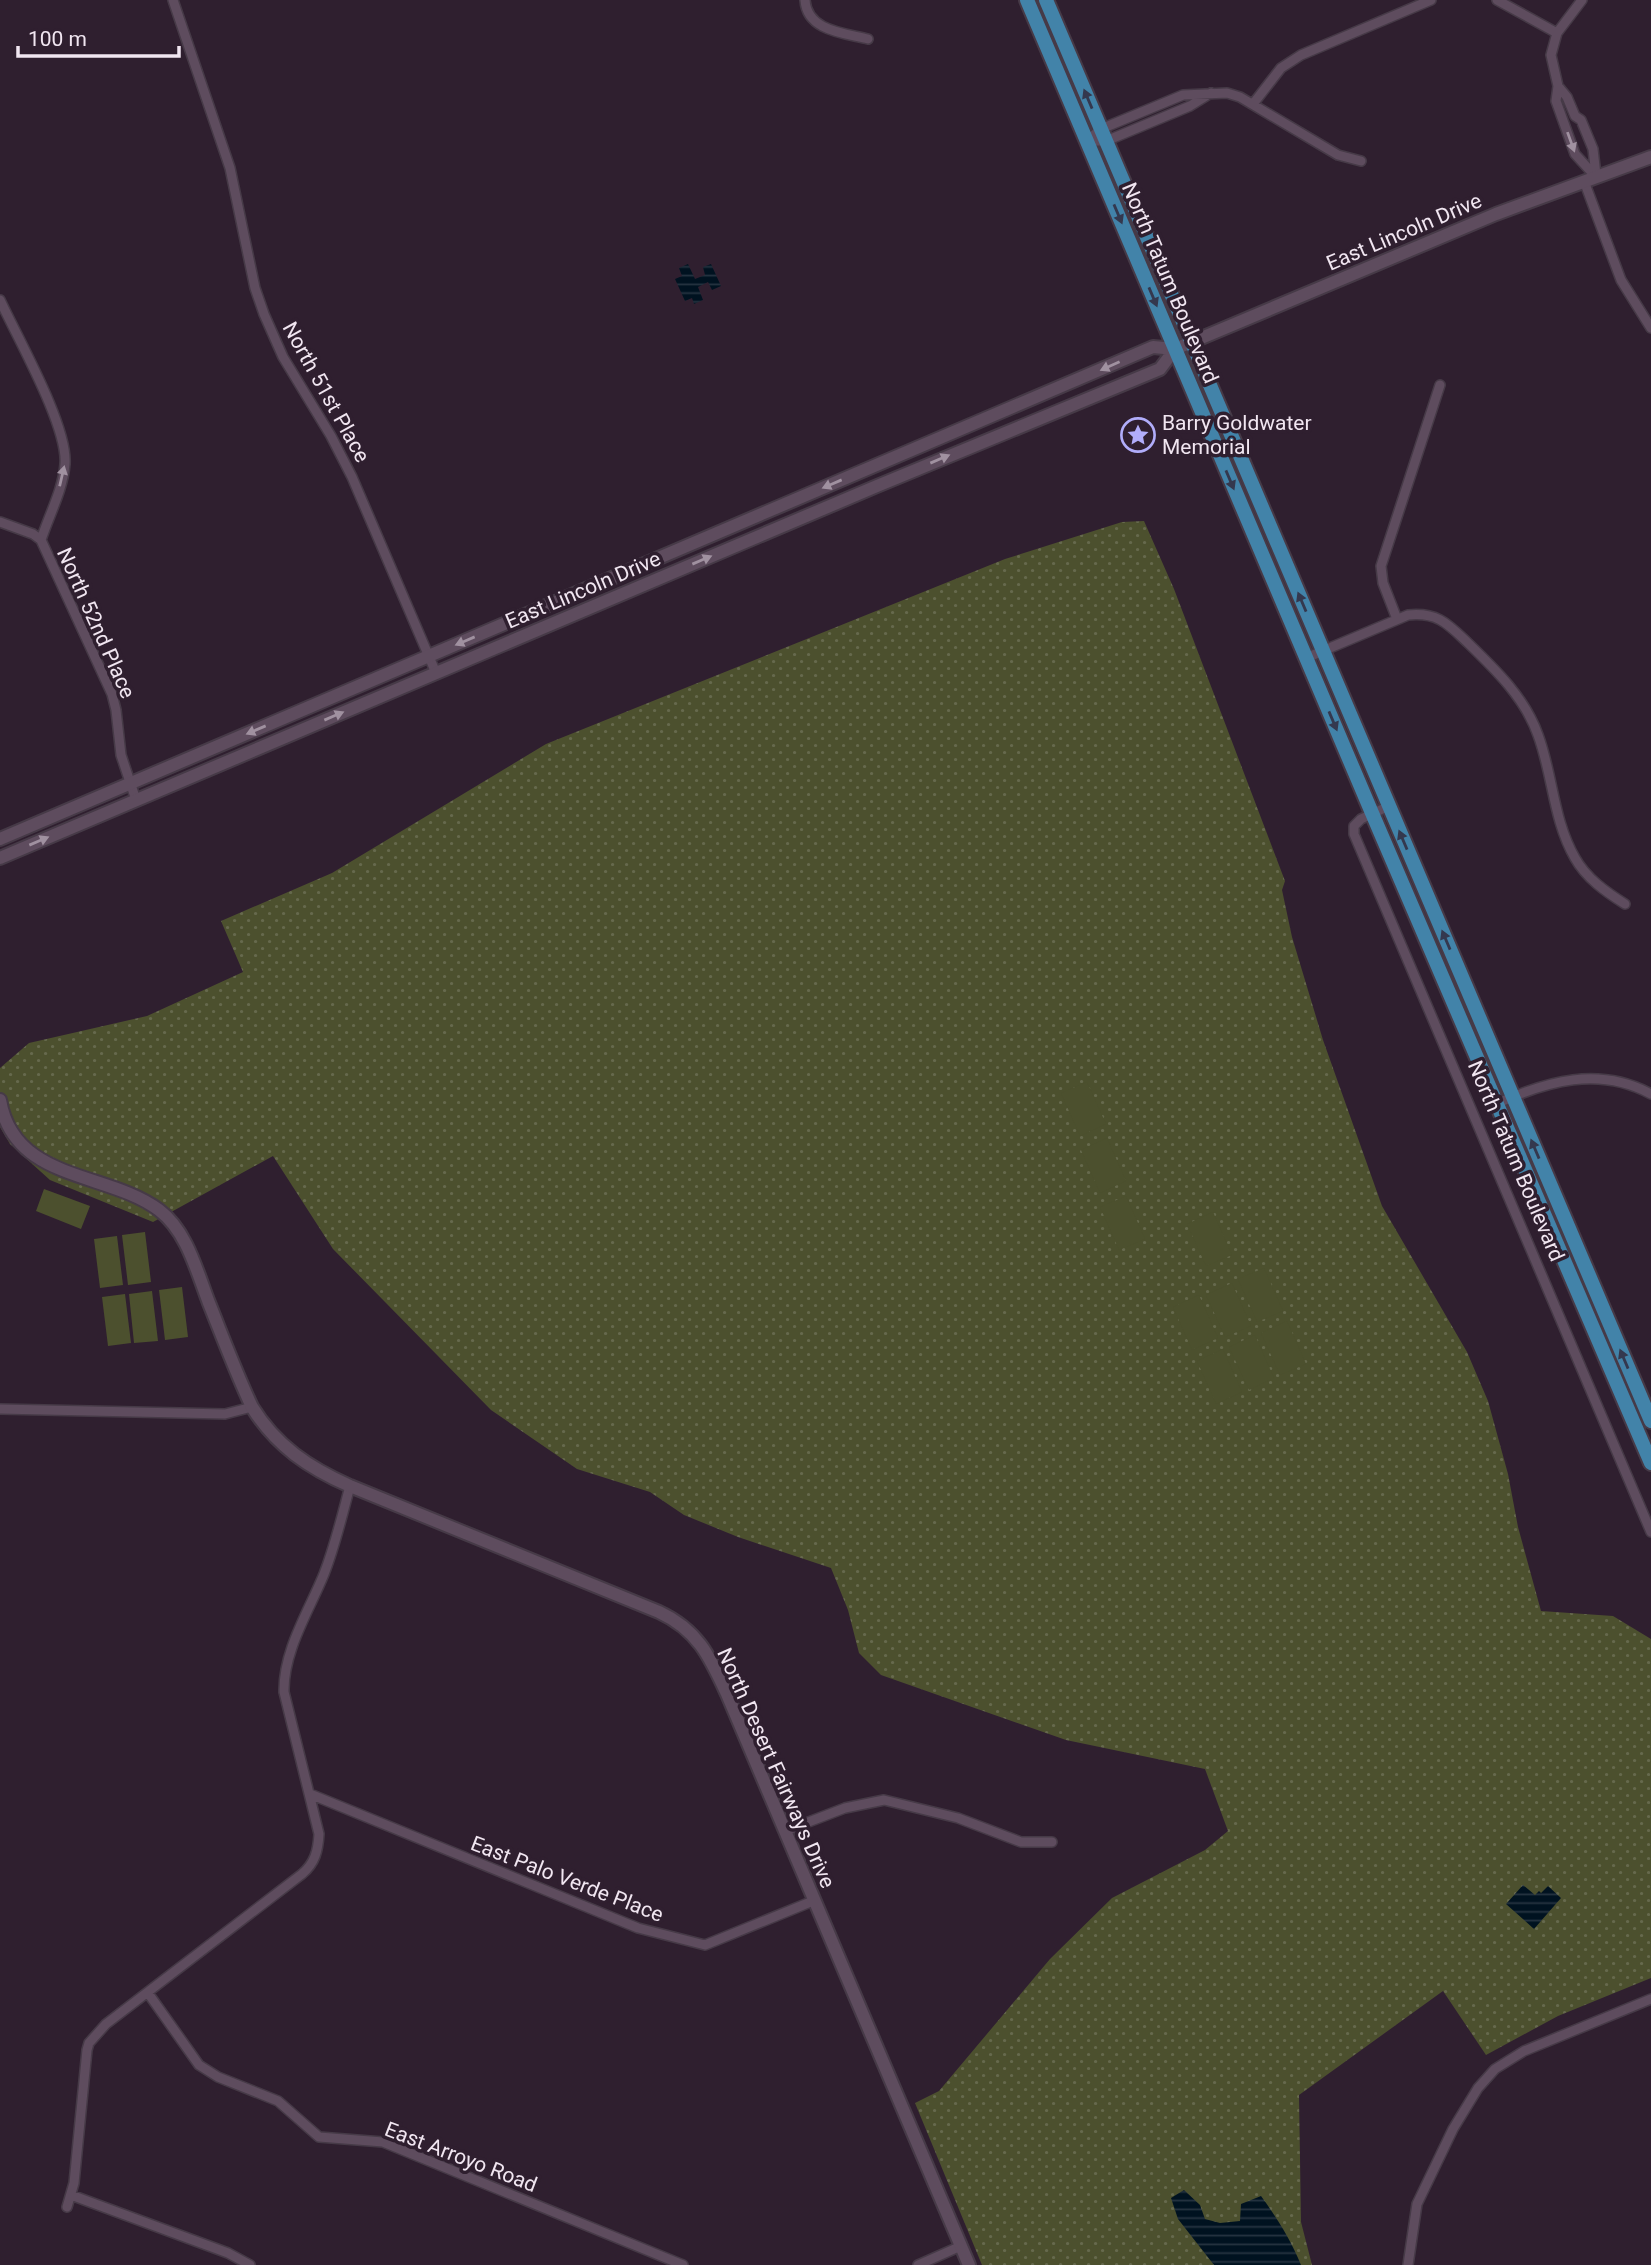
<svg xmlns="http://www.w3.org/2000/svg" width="1651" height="2265" font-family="Roboto,sans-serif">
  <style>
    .grass { fill: url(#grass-dots) }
    .garden { fill: #4c502e }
    .water { fill: url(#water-rules) }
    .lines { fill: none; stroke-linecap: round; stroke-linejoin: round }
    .street-casing { stroke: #463a47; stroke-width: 12 }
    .secondary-casing { stroke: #463a47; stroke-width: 16 }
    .primary-casing { stroke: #463a47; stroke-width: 18 }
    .street { stroke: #5e4c5e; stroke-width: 9 }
    .secondary { stroke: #5e4c5e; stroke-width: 12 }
    .primary { stroke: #4283a9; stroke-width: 14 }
    .oneway { fill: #34384e }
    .oneway2 { fill: #a091a0 }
    .labels { text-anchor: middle; stroke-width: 7; stroke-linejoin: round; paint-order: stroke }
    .street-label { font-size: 21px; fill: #f1e6f1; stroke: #2f1f2f }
    .poi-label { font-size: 21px; fill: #f1e6f1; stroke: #2f1f2f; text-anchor: start }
  </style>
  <defs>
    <pattern id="grass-dots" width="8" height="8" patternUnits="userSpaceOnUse" patternTransform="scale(1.75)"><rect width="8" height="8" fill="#4c502e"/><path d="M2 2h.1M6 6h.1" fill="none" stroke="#66694d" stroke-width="1.8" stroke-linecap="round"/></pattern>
    <pattern id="water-rules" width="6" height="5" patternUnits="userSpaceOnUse" patternTransform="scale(1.75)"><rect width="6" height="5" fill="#001220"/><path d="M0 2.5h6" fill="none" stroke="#263441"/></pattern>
  </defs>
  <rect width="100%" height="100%" fill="#2f1f2f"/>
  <path class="grass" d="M1144,521L1174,589L1285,881L1282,890L1292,937L1323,1040L1382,1206L1467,1352L1488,1401L1508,1474L1518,1527L1541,1611L1613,1616L1651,1639V1978L1558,2016L1486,2055L1443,1991L1299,2095L1301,2222L1312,2265H982L915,2103L939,2091L1050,1959L1112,1898L1205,1850L1228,1831L1205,1769L1066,1740L881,1675L859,1653L848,1610L831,1568L738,1537L684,1515L650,1492L577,1469L491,1410L333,1249L273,1156L153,1222L50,1180L10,1144L0,1127V1068L29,1043L147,1016L243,972L221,921L332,873L546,744L1005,559L1122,522Z"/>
  <path class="garden" d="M1087,1082L1106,1124L1080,1136L1061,1093Z
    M1107,1138L1126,1181L1100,1193L1081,1150Z
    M44,1189L90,1206L81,1229L36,1211Z
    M1126,1196L1145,1239L1119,1250L1100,1207Z
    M1213,1212L1232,1255L1206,1266L1187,1224Z
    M145,1232L151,1282L128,1285L122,1235Z
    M117,1236L123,1285L100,1288L94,1239Z
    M1264,1268L1283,1311L1257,1322L1238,1279Z
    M1232,1283L1251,1326L1225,1337L1206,1295Z
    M182,1287L188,1337L165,1340L159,1290Z
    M152,1291L158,1341L134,1343L129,1294Z
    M125,1294L131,1343L108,1346L102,1297Z
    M1199,1295L1218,1338L1192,1350L1173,1307Z
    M1287,1321L1306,1364L1280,1375L1261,1333Z
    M1255,1335L1274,1378L1249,1390L1229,1347Z
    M1223,1349L1242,1392L1216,1404L1197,1361Z"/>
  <path class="water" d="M688,264L695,279L705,275L703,267L711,264L721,286L712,290L708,282L698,287L703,300L694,304L692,298L685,301L675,279L682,276L679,268Z
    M1523,1885L1535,1895L1539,1891L1541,1893L1548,1886L1561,1898L1534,1929L1506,1904Z
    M1184,2190L1200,2205L1205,2219L1220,2223L1240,2221L1241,2204L1261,2196C1277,2218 1291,2240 1301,2265H1214L1178,2219L1171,2198Z"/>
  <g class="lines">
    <g class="street-casing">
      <path id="street" d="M173,0L230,168L255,288L264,314L283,357L331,436L352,477L436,673
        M805,0C807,31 844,33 868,39
        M1497,0L1557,33
        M1582,0L1557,33L1551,55L1558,86L1556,101L1575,154L1596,177
        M1558,86L1567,97L1575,116L1581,120L1593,149L1596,175
        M1253,104L1281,68L1301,55L1431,0
        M1087,141L1101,129L1183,95L1227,93L1240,97L1338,155L1361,161
        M1087,141H1106L1190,106L1211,93
        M1584,181L1621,280L1651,328
        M0,300C17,337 68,426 65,464C63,490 49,515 41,540
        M0,522L33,534L41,540L112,694L116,710L121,755L136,800
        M1397,619L1383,583L1381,566L1440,385
        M1306,658L1408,615C1438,612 1448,624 1468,643C1496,670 1525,698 1538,735C1553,775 1553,820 1575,858C1586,878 1606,892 1625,904
        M1389,806L1361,819L1354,826V834L1651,1532
        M1496,1104C1547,1081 1599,1066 1651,1094
        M0,1409L225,1414L252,1407
        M310,1794L638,1928L705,1945L813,1901
        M785,1831L845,1808L884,1800L958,1818L1021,1842H1052
        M148,1993L199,2065L218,2077L278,2101L319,2137L383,2142L683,2265
        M71,2195L228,2253L250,2265
        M67,2207L74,2183L87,2050L89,2043L106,2024L302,1874C315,1863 318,1851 319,1834L284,1692C283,1651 309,1611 324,1574C335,1546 342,1516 350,1486
        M918,2265L961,2246
        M1408,2265L1417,2204L1453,2129L1478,2088L1495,2069L1524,2051L1651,1999"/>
    </g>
    <g class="secondary-casing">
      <path id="secondary" d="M0,839L1153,347L1175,349L1496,214L1651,157
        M0,858L877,486L1160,369L1175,349
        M0,1100C14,1182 107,1171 159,1210C187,1231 197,1272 209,1303C223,1338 236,1373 252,1407C276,1446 309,1468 350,1486L659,1612C698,1630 710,1657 727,1694L969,2265"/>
    </g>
    <g class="primary-casing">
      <path id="primary" d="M1027,0L1372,813L1651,1463
        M1046,0L1651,1421"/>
    </g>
    <use href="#street" class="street"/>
    <use href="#secondary" class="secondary"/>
    <use href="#primary" class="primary"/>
  </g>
  <defs><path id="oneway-solid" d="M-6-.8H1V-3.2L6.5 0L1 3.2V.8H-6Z" transform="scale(1.75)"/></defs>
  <g class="oneway">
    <use href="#oneway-solid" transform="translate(1088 99) rotate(-113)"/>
    <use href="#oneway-solid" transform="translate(1118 214) rotate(67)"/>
    <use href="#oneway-solid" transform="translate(1153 297) rotate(67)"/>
    <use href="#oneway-solid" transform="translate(1230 480) rotate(67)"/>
    <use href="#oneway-solid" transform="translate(1302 602) rotate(-113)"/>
    <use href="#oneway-solid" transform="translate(1333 721) rotate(67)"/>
    <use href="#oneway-solid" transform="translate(1403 840) rotate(-113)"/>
    <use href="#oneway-solid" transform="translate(1446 940) rotate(-113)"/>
    <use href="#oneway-solid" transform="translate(1535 1149) rotate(-113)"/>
    <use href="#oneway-solid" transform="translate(1624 1359) rotate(-113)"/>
  </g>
  <g class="oneway2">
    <use href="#oneway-solid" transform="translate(1571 142) rotate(70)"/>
    <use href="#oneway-solid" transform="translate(1110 366) rotate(156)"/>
    <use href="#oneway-solid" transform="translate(940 459) rotate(-23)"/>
    <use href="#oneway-solid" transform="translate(62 476) rotate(-77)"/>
    <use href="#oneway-solid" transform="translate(832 484) rotate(157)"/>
    <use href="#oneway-solid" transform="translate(702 560) rotate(-23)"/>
    <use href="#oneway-solid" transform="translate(465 641) rotate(157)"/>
    <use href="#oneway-solid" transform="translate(334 716) rotate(-23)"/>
    <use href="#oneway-solid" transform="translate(256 730) rotate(157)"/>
    <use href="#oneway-solid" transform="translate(39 841) rotate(-23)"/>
  </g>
  <defs>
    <g id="sight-ring" transform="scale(1.75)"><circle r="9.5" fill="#2f1f2f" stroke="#b1adfa" stroke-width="1.5"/><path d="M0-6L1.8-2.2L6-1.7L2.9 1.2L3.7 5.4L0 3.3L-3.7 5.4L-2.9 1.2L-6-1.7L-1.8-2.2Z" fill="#b1adfa"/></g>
  </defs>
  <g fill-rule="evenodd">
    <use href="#sight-ring" x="1138" y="435"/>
  </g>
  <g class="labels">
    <g class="street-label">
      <text transform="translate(1404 232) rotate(-23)" y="7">East Lincoln Drive</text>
      <text transform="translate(1170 283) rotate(67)" y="7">North Tatum Boulevard</text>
      <text transform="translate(326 392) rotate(61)" y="7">North 51st Place</text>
      <text transform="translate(583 590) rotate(-23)" y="7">East Lincoln Drive</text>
      <text transform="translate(96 623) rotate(66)" y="7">North 52nd Place</text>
      <text transform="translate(1516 1161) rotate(67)" y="7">North Tatum Boulevard</text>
      <text transform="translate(776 1768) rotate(66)" y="7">North Desert Fairways Drive</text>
      <text transform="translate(567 1879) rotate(21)" y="7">East Palo Verde Place</text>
      <text transform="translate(461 2157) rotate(21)" y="7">East Arroyo Road</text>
    </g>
    <g class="poi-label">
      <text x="1162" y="430">Barry Goldwater<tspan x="1162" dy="24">Memorial</tspan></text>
    </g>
  </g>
  <path d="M18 46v10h161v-10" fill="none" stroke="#f1e6f1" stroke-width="3.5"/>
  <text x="28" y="46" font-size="21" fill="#f1e6f1" stroke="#2f1f2f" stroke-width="5" paint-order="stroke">100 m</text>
</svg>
